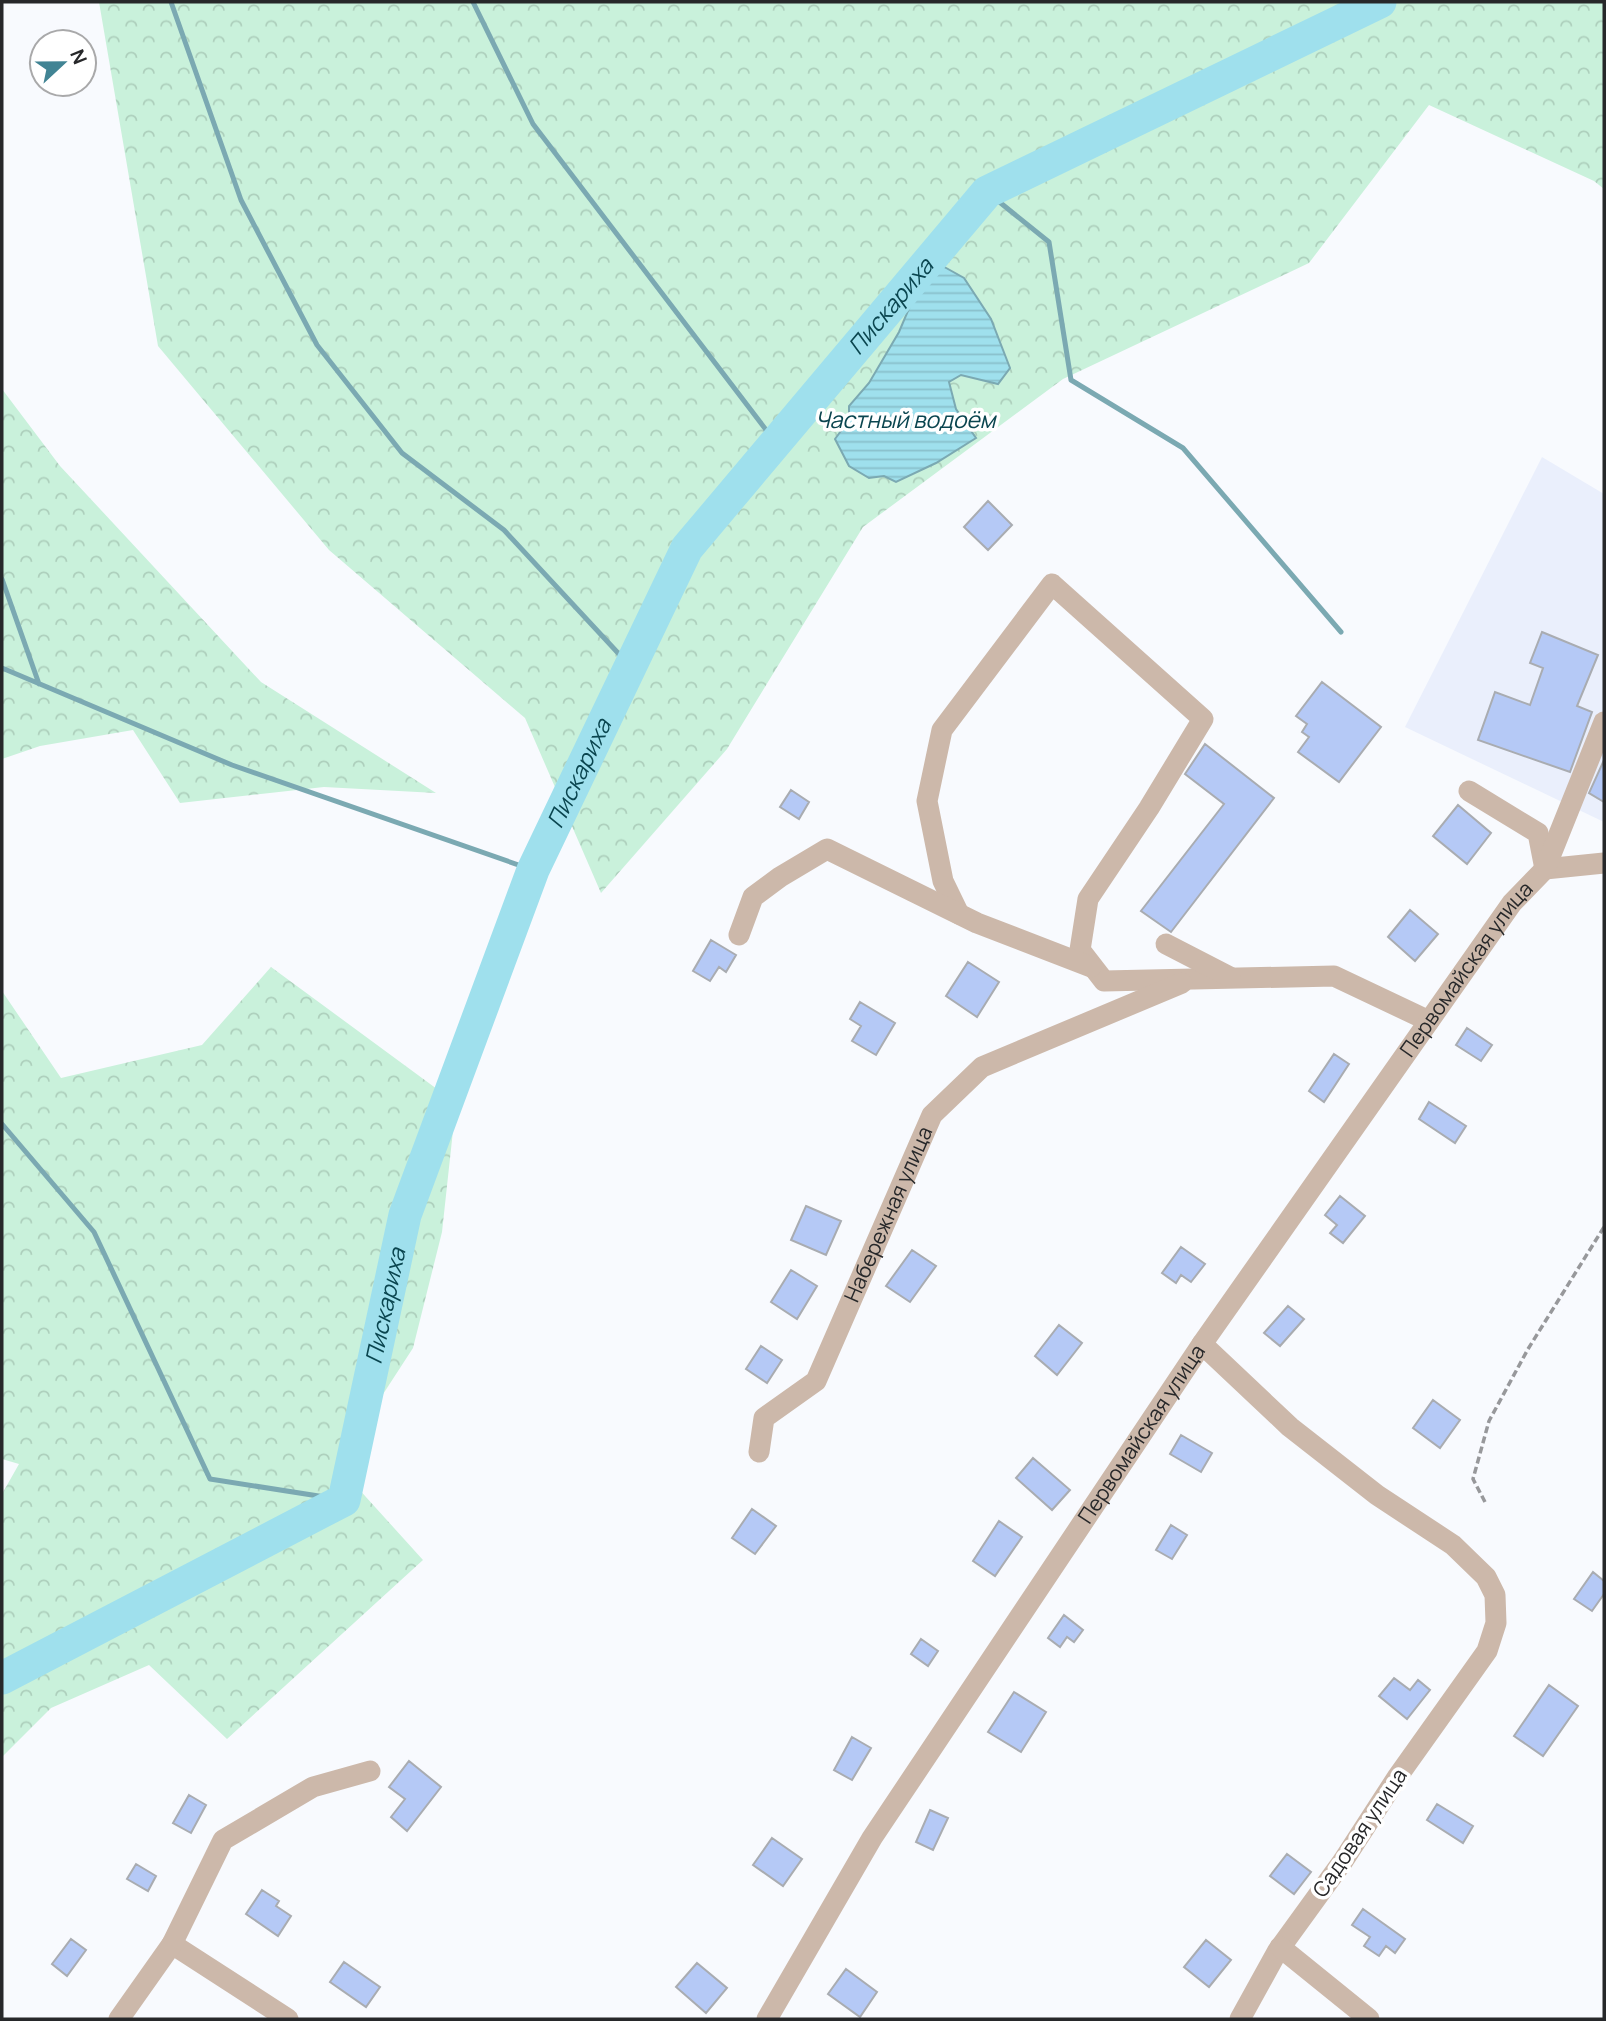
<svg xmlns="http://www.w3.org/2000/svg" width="1606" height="2021" font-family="Manrope,sans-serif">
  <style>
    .built { fill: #eaeffc }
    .forest { fill: url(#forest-crowns) }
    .water { fill: url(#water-rules); stroke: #7ba9b2; stroke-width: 2 }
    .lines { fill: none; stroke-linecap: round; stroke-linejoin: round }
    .stream { stroke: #7ba9b2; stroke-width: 5 }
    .river { stroke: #9fe0ed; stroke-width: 33 }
    .building { fill: #b5c9f6; stroke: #a9acb1; stroke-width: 2 }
    .path { stroke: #97989b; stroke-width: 3.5; stroke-dasharray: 7 3.5; stroke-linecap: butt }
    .minor { stroke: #ccb8aa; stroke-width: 21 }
    .labels { text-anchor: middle; stroke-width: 7; stroke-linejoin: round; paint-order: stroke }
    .street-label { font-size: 21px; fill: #27282a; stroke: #fff }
    .water-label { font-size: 23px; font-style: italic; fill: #0a454f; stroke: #fff }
  </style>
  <defs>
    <pattern id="forest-crowns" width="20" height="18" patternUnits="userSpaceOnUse" patternTransform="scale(1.75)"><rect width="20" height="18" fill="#c9f1db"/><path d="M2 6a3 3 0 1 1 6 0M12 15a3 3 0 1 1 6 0" fill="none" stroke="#adcfbc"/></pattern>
    <pattern id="water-rules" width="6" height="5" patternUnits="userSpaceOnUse" patternTransform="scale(1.75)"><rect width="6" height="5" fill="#9fe0ed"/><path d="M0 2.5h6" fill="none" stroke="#89c0cb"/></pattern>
  </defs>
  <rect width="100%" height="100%" fill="#f8fafe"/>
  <path class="built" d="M1542,457L1604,494V822L1405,727Z"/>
  <path class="forest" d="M99,2H1604V189L1594,181L1429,105L1309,263L1063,379L863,527L727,749L601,893L525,718L329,550L158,346Z
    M2,389L60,466L261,682L436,793L324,787L180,803L133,730L40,746L2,759Z
    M271,967L456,1103L442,1232L413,1348L337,1465L423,1560L227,1739L149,1665L51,1708L2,1757V1494L19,1464L2,1459V991L61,1078L202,1045Z"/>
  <path class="water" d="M939,264L964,278L991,319L1010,368L998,384L961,375L949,382L956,409L976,438L936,463L896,482L884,476L869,478L849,466L835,439L849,420V406L869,383L899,332L910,306Z"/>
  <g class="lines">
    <path class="stream" d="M171,2L241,200L317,345L402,453L504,530L631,667
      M473,2L533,124L776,443
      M987,192L1049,242L1071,380L1183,448L1341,632
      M2,579L39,684
      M2,668L232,765L533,870
      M2,1124L94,1232L210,1479L344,1500"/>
    <path class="river" id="s1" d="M2,1678L344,1500L405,1215L533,870L687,548L987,192L1380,2"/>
  </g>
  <path class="building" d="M988,501L1012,525L988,550L964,527Z
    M1542,632L1598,655L1577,706L1592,712L1570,772L1478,740L1495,692L1530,705L1543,668L1530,663Z
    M1322,682L1381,727L1339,782L1298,752L1309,737L1302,732L1307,724L1296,716Z
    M1205,744L1274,798L1171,932L1141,911L1224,804L1185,774Z
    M1604,760V802L1589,793Z
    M791,790L809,802L799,819L780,807Z
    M1458,805L1491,833L1467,864L1433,836Z
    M1410,910L1438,934L1415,961L1388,937Z
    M711,940L736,955L726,972L719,967L710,981L693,971Z
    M968,962L999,982L977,1017L946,996Z
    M860,1002L895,1023L876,1055L852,1041L861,1026L850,1019Z
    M1467,1028L1492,1045L1481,1061L1456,1045Z
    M1334,1054L1349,1064L1324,1102L1309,1091Z
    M1429,1102L1466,1126L1455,1143L1419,1119Z
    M1340,1196L1365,1216L1343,1243L1330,1233L1337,1225L1325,1215Z
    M806,1206L841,1221L826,1255L791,1240Z
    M1181,1247L1205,1264L1191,1282L1181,1275L1176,1283L1162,1273Z
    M912,1250L936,1266L910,1302L886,1286Z
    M791,1270L817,1286L797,1319L771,1302Z
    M1288,1306L1304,1319L1280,1346L1264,1333Z
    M1059,1325L1082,1343L1057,1375L1035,1356Z
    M761,1346L782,1360L767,1383L746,1369Z
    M1433,1400L1460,1420L1440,1448L1413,1428Z
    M1181,1435L1212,1453L1201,1472L1170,1454Z
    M1033,1458L1070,1490L1052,1510L1016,1478Z
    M752,1509L776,1526L755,1554L732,1538Z
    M999,1521L1022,1537L995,1576L973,1561Z
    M1171,1525L1187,1535L1172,1559L1156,1550Z
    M1593,1572L1604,1581V1594L1592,1611L1574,1599Z
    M1064,1615L1083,1630L1074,1642L1067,1637L1060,1647L1048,1638Z
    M921,1639L938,1651L928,1666L911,1654Z
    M1394,1678L1410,1690L1418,1680L1430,1690L1407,1719L1379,1696Z
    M1549,1685L1578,1706L1543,1756L1514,1736Z
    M1014,1692L1046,1712L1021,1752L988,1732Z
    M852,1737L871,1748L852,1780L834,1770Z
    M409,1761L441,1787L407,1831L391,1817L405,1799L389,1787Z
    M189,1795L206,1805L191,1833L173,1823Z
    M1437,1804L1473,1826L1463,1843L1427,1820Z
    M930,1810L948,1818L933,1850L916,1842Z
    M772,1838L802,1859L783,1886L753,1865Z
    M1287,1854L1311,1872L1294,1894L1270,1876Z
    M136,1864L156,1876L148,1891L127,1879Z
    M262,1890L279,1901L276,1906L291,1916L278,1936L246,1914Z
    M1363,1909L1405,1939L1395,1953L1386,1946L1379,1956L1364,1946L1370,1937L1352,1925Z
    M71,1939L86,1950L67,1976L52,1964Z
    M1206,1940L1231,1960L1209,1987L1184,1967Z
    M344,1962L380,1987L366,2007L330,1982Z
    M697,1963L727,1988L706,2013L676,1987Z
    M846,1969L877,1992L860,2017L828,1994Z"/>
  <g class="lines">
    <path class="path" d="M1485,1502L1473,1479L1489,1421L1528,1349L1604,1227"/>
    <g class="minor">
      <path d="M1469,791L1538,833L1545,869"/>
      <path d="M1545,869L1604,863"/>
      <path d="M959,914L943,881L927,801L942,730L1052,584L1203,719L1149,808L1088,899L1080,950L1104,981L1334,976L1429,1021"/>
      <path d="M739,935L753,897L780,877L827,849L977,923L1091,967"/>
      <path d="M1166,944L1230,977"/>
      <path d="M1202,1344L1290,1427L1377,1495L1453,1545L1486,1577L1495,1595L1496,1623L1487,1651L1398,1776L1343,1861L1277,1952L1240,2019"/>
      <path id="s2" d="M759,1452L764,1418L816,1381L932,1115L982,1067L1182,983"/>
      <path d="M172,1944L288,2019"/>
      <path d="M1280,1947L1369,2019"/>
      <path d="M119,2019L172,1944L223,1840L313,1787L370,1771"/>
      <path id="s3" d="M767,2019L872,1838L1202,1344L1512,903L1545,869L1604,722"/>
    </g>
  </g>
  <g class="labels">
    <g class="street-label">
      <text dy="7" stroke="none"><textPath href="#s3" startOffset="1262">Первомайская улица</textPath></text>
      <text dy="7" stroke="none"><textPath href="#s2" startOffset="280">Набережная улица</textPath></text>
      <text dy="7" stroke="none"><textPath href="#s3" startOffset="695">Первомайская улица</textPath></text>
      <text transform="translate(1360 1833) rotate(-56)" y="7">Садовая улица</text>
    </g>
    <g class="water-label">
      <text dy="8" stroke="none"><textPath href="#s1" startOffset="1718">Пискариха</textPath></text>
      <text x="905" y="428">Частный водоём</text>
      <text dy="8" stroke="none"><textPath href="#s1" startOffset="1152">Пискариха</textPath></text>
      <text dy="8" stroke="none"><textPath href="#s1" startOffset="584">Пискариха</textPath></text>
    </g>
  </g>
  <rect width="1606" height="2021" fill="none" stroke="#27282a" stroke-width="7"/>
  <g transform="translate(63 63) rotate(68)"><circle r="33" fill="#ffffff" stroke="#a9a9aa" stroke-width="2"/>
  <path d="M0-5L12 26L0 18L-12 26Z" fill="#418494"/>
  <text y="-10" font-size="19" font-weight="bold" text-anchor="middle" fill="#27282a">N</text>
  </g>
</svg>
